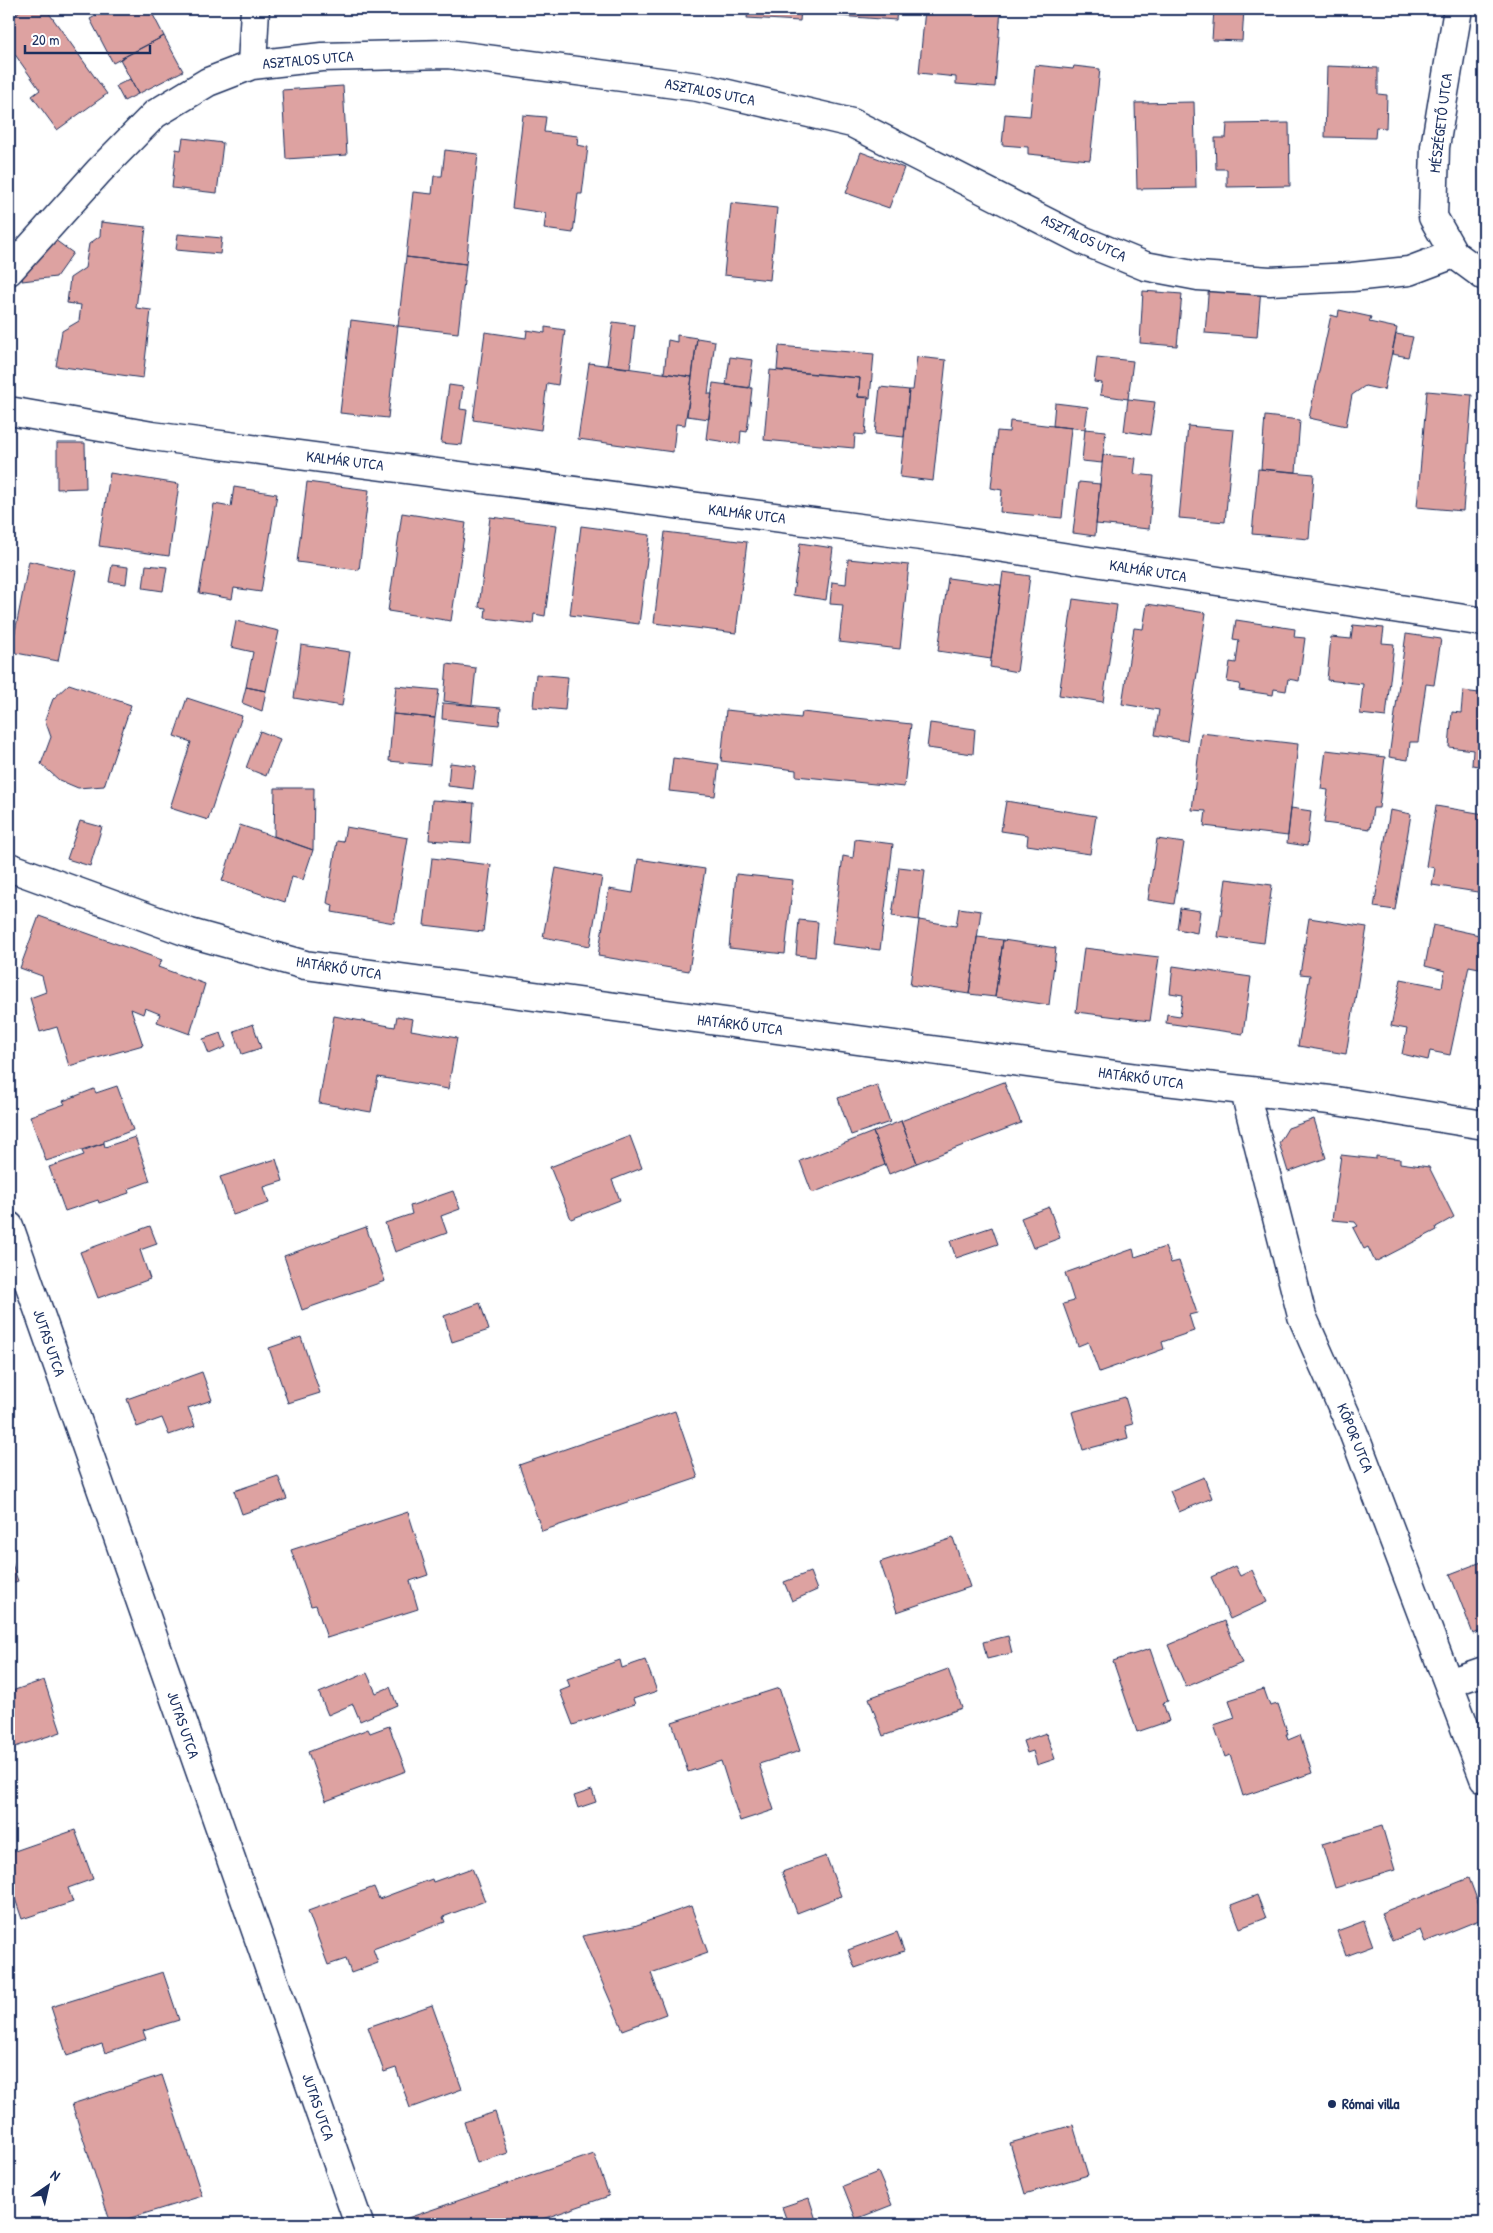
<svg xmlns="http://www.w3.org/2000/svg" width="1493" height="2233" font-family="'Patrick Hand',sans-serif">
  <style>
    .building { fill: #dda2a1; stroke: #1b2f5e }
    .lines { fill: none; stroke-linecap: round; stroke-linejoin: round }
    .minor-casing { stroke: #1b2f5e; stroke-width: 31 }
    .minor { stroke: #fff; stroke-width: 28 }
    .poi-dot { fill: #1b2f5e; stroke: #fff; stroke-width: 2 }
    .labels { text-anchor: middle; stroke-width: 4; stroke-linejoin: round; paint-order: stroke }
    .street-label { font-size: 15px; fill: #1b2f5e; stroke: #fff }
    .poi-label { font-size: 15px; font-weight: bold; fill: #1b2f5e; stroke: #fff; text-anchor: start }
  </style>
  <rect width="100%" height="100%" fill="#fff"/>
  <filter id="ink" filterUnits="userSpaceOnUse"><feTurbulence type="fractalNoise" baseFrequency=".02" numOctaves="2"/><feDisplacementMap in="SourceGraphic" scale="10" xChannelSelector="R" yChannelSelector="G"/><feConvolveMatrix kernelMatrix="1 2 1 2 8 2 1 2 1" color-interpolation-filters="sRGB"/></filter>
  <g filter="url(#ink)">
    <path class="building" d="M23,9H46L107,94L57,130L32,96L40,90L9,46V19Z
      M101,9H150L164,36L113,63L90,19L103,12Z
      M748,9H801L800,21L747,18Z
      M838,9H897L896,20L838,16Z
      M925,9H1001L995,87L956,84V77L919,73Z
      M1214,9H1244L1242,41L1212,40Z
      M164,36L183,71L138,94L120,59Z
      M1035,65L1073,69L1074,66L1100,69L1090,160L1028,154V147L1002,145L1005,114L1030,116Z
      M1327,66L1378,68V94L1387,95L1386,128L1376,127L1375,138L1325,137Z
      M130,79L138,94L124,101L116,86Z
      M343,86L347,155L286,159L282,90Z
      M1194,102L1196,188L1137,189L1135,103Z
      M523,115L546,117L544,132L578,136L577,145L588,147L582,194H578L573,233L544,229L546,213L512,208Z
      M1289,123L1290,186L1227,187V169H1216L1215,138H1226L1227,124Z
      M183,138L223,143L217,193L172,188L176,149L181,150Z
      M445,150L478,154L466,264L406,257L413,192L432,194L434,176H442Z
      M861,152L904,168L889,208L846,193Z
      M731,203L777,208L770,280L724,275Z
      M101,222L146,227L136,308L151,310L143,378L56,366L62,331L79,321L81,305L67,303L70,278L85,268L89,244L100,236Z
      M178,234L222,238L220,254L176,250Z
      M51,237L73,253L56,277L22,281L26,263Z
      M406,257L466,264L458,333L398,326Z
      M1209,283L1261,288L1257,337L1205,333Z
      M1143,291L1182,294L1177,346L1140,343Z
      M1339,310L1371,317L1369,322L1397,328L1384,390L1365,386L1352,395L1346,426L1309,418L1331,315L1338,317Z
      M351,320L398,326L388,418L340,413Z
      M613,322L635,325L630,368L607,365Z
      M545,327L565,330L558,385L547,383L541,430L473,420L485,332L526,338L527,330L545,333Z
      M1396,334L1413,337L1408,357L1392,354Z
      M677,335L697,338L692,377L664,373L668,340L677,342Z
      M697,338L715,341L708,394H712L709,419L687,416Z
      M779,346L874,354L870,398L858,397L860,378L777,370Z
      M730,357L753,360L749,388L726,385Z
      M917,357L946,360L933,481L900,477L909,390H913Z
      M1097,357L1133,361L1128,399L1100,395L1102,383L1094,382Z
      M589,363L692,377L685,425L676,424L673,452L578,439Z
      M770,370L860,378L858,397H868L865,435L855,434L854,448L764,440Z
      M713,383L752,388L747,432L741,431L740,444L706,439Z
      M449,385L463,387L460,409L467,410L462,445L441,443Z
      M880,387L909,390L904,437L875,434Z
      M1427,391L1472,395L1463,511L1417,507Z
      M1128,399L1155,402L1150,435L1124,431Z
      M1055,403L1088,407L1085,429L1053,426Z
      M1265,416L1300,420L1296,472L1261,469Z
      M1010,421L1071,428L1062,518L1000,512L1002,490L991,488L997,431L1009,432Z
      M1188,426L1234,430L1225,522L1179,518Z
      M1085,429L1106,431L1102,463L1082,461Z
      M57,443H85L86,488L57,489Z
      M1103,455L1136,458L1134,474L1154,476L1149,529L1096,524Z
      M1258,469L1314,474L1309,539L1252,534Z
      M110,473L179,484L169,556L99,546Z
      M307,482L369,490L359,570L297,562Z
      M1079,482L1100,484L1095,536L1073,533Z
      M234,487L277,494L261,592L234,588L232,599L199,593L214,504L231,507Z
      M402,513L466,523L451,621L388,611Z
      M490,517L557,525L545,616L534,614L533,624L485,618L486,608L479,607Z
      M581,526L650,535L639,624L570,615Z
      M665,532L747,542L736,633L654,623Z
      M800,543L833,548L826,600L793,595Z
      M848,559L909,565L900,649L839,642L843,605L830,604L832,582L846,584Z
      M29,561L76,571L58,661L11,652Z
      M112,565L128,567L126,584L109,582Z
      M146,565L167,567L163,591L143,588Z
      M1003,572L1030,576L1017,672L990,667Z
      M948,578L1001,585L991,659L938,651Z
      M1073,599L1117,605L1103,702L1059,695Z
      M1147,604L1206,613L1187,741L1155,735L1159,710L1122,704L1134,628L1143,629Z
      M1236,620L1295,629L1294,637L1305,638L1299,681L1288,679L1286,691L1274,689L1273,695L1239,690L1240,684L1227,682L1230,662L1236,663L1239,640L1233,639Z
      M236,621L279,631L266,691L246,687L253,652L231,647Z
      M1353,625L1384,628L1382,643L1394,644L1386,717L1360,714L1363,684L1327,680L1331,637L1351,639Z
      M1406,634L1441,639L1434,685L1426,684L1418,742H1410L1408,760L1389,757Z
      M301,645L350,652L342,706L294,698Z
      M447,664L476,668L472,705L444,701Z
      M536,674L568,677L565,710L533,707Z
      M1480,683H1484V767L1472,765L1473,750L1449,747L1452,712L1461,713L1463,691L1479,693Z
      M69,684L131,705L104,786L78,788L59,780L41,764L51,737L45,720L53,699Z
      M396,686L439,690L435,718L393,714Z
      M246,687L266,691L262,711L242,703Z
      M187,698L242,716L208,820L170,808L191,742L174,736Z
      M443,703L501,708L499,725L442,719Z
      M726,710L801,718L802,712L911,724L904,787L796,776V770L721,761Z
      M393,714L435,718L430,765L389,761Z
      M930,723L975,729L973,754L927,748Z
      M260,731L280,739L266,776L246,768Z
      M1201,733L1298,744L1288,836L1204,826L1206,811L1192,810Z
      M1326,750L1385,757L1379,808H1373L1370,829L1324,823L1328,790L1321,789Z
      M673,758L719,764L715,796L669,791Z
      M450,763L476,766L473,789L448,786Z
      M275,788H314L313,850L274,836Z
      M432,800L474,803L471,843L429,840Z
      M1006,801L1096,816L1090,854L1027,845L1028,835L1001,831Z
      M1436,806L1484,814V893L1432,885L1435,868L1426,866Z
      M1291,808L1311,811L1307,846L1287,843Z
      M1390,810L1411,814L1395,910L1374,907Z
      M80,821L102,827L90,866L67,859Z
      M240,825L313,850L303,880L292,877L285,902L222,881Z
      M346,827L408,838L394,923L332,912L333,905L327,903L337,841L343,842Z
      M855,839L893,844L880,950L832,944L843,856L853,858Z
      M1157,839L1184,843L1174,904L1148,900Z
      M432,858L491,865L483,932L424,925Z
      M638,859L705,869L689,971L598,956L609,889L633,893Z
      M899,867L925,870L919,920L892,916Z
      M556,868L602,877L590,946L543,937Z
      M736,874L793,880L785,954L729,948Z
      M1226,879L1272,885L1264,943L1218,937Z
      M959,908L981,911L969,994L910,985L919,920L956,926Z
      M1180,908L1200,911L1197,933L1177,929Z
      M39,916L162,960L158,967L205,984L190,1034L157,1022L160,1014L145,1008L143,1014L131,1009L143,1045L69,1066L57,1027L40,1032L30,998L46,992L42,976L20,968Z
      M1309,918L1367,927L1346,1054L1298,1046L1310,975L1300,974Z
      M799,920L818,922L815,957L796,955Z
      M1433,925L1484,936V969L1469,966L1450,1055L1430,1051L1428,1060L1402,1054L1407,1029L1391,1026L1401,979L1442,987L1445,971L1425,966Z
      M977,937L1003,940L995,997L969,994Z
      M1003,940L1056,948L1049,1005L995,997Z
      M1084,948L1159,957L1150,1021L1076,1012Z
      M1173,966L1251,977L1243,1034L1166,1023L1167,1014L1180,1016L1183,995L1170,993Z
      M334,1016L395,1027L397,1016L413,1019L411,1030L457,1038L448,1089L378,1077L371,1112L319,1103Z
      M253,1024L261,1048L242,1054L234,1031Z
      M221,1033L226,1047L209,1054L203,1039Z
      M1004,1082L1021,1123L917,1163L901,1121Z
      M877,1085L890,1122L851,1135L838,1098Z
      M117,1086L133,1130L104,1141V1143L46,1161L30,1116L65,1104L63,1101L94,1089L96,1093Z
      M1314,1119L1326,1158L1288,1172L1279,1143L1288,1128Z
      M901,1121L917,1163L889,1174L873,1132Z
      M873,1132L885,1165L812,1193L800,1161Z
      M630,1136L642,1168L612,1180L620,1200L571,1219L550,1167Z
      M135,1137L150,1181L128,1189L129,1193L99,1203L98,1200L65,1211L49,1167L84,1155L82,1151L104,1143L105,1147Z
      M1341,1155L1376,1159V1156L1400,1159V1163L1429,1167L1454,1217L1436,1227L1437,1230L1375,1262L1368,1247L1364,1249L1353,1228L1358,1226L1355,1222L1332,1220Z
      M276,1159L283,1181L264,1187L269,1203L233,1215L220,1177Z
      M453,1191L460,1209L441,1216L447,1233L395,1252L385,1223L412,1214L410,1206Z
      M1049,1207L1060,1238L1033,1248L1021,1218Z
      M150,1226L157,1244L140,1250L150,1279L98,1298L80,1252Z
      M366,1227L385,1281L302,1310L284,1256Z
      M992,1227L998,1244L956,1258L950,1241Z
      M1165,1247L1171,1263L1179,1261L1197,1313L1189,1315L1194,1331L1162,1342L1164,1349L1099,1372L1088,1342L1078,1346L1063,1304L1074,1301L1065,1273L1133,1249L1135,1257Z
      M480,1303L489,1330L452,1342L444,1316Z
      M301,1337L320,1393L288,1403L269,1348Z
      M202,1372L212,1400L188,1408L195,1426L169,1435L162,1418L137,1427L127,1399Z
      M1125,1397L1133,1424L1125,1426L1128,1438L1083,1450L1072,1412Z
      M675,1411L698,1478L542,1531L519,1465Z
      M278,1476L287,1499L242,1514L234,1491Z
      M1204,1477L1212,1498L1179,1512L1170,1491Z
      M408,1512L428,1575L410,1581L418,1609L327,1638L316,1605L311,1606L291,1550Z
      M953,1538L970,1587L897,1612L880,1562Z
      M9,1555L18,1581L9,1584Z
      M1484,1561V1630L1473,1634L1450,1574Z
      M1235,1566L1240,1576L1252,1570L1267,1602L1230,1619L1211,1577Z
      M810,1572L817,1590L792,1601L784,1582Z
      M1225,1621L1242,1663L1186,1687L1168,1645Z
      M1008,1636L1012,1653L987,1659L983,1642Z
      M1150,1649L1168,1701L1163,1703L1169,1721L1137,1732L1113,1661Z
      M620,1660L622,1668L645,1660L657,1691L633,1699L635,1704L573,1725L560,1691L570,1687L567,1679Z
      M948,1669L962,1708L883,1736L869,1698Z
      M367,1673L376,1693L390,1687L397,1705L360,1721L353,1704L328,1715L319,1693Z
      M44,1680L61,1732L9,1749V1692Z
      M779,1688L800,1751L759,1764L774,1810L740,1821L721,1761L688,1772L672,1722Z
      M1264,1689L1270,1706L1278,1704L1288,1734H1286L1288,1740L1300,1735L1312,1773L1243,1796L1230,1755L1225,1757L1214,1725L1235,1718L1229,1700Z
      M389,1726L406,1771L326,1801L308,1752L368,1729L370,1733Z
      M1046,1733L1055,1759L1037,1765L1033,1751L1027,1753L1023,1741Z
      M592,1790L596,1802L578,1808L574,1796Z
      M1382,1826L1395,1870L1335,1888L1322,1844Z
      M75,1830L93,1879L68,1888L73,1902L22,1919L9,1881V1853Z
      M826,1856L841,1896L797,1913L782,1872Z
      M472,1868L485,1901L443,1917L445,1922L373,1949L378,1963L351,1973L346,1959L328,1965L308,1911L374,1887L379,1899L432,1879L433,1882Z
      M1469,1878L1484,1918L1425,1942L1420,1930L1392,1941L1381,1913Z
      M1257,1895L1266,1918L1240,1928L1231,1905Z
      M691,1906L708,1953L651,1973L666,2014L623,2030L582,1936L634,1926Z
      M1364,1921L1373,1946L1346,1956L1337,1931Z
      M897,1932L904,1951L855,1968L848,1950Z
      M163,1972L179,2020L143,2031L146,2039L105,2053L102,2044L67,2056L51,2007Z
      M432,2005L462,2089L410,2108L396,2068L384,2072L368,2027Z
      M162,2075L202,2196L111,2224L72,2104Z
      M495,2112L508,2153L477,2163L464,2122Z
      M1073,2125L1088,2175L1025,2194L1010,2143Z
      M594,2154L609,2196L528,2224H400L399,2221Z
      M878,2172L892,2205L856,2219L843,2186Z
      M809,2198L816,2220L803,2224H788L782,2207Z"/>
    <g class="lines">
      <g class="minor-casing">
        <path id="minor" d="M1458,9L1435,147L1433,217L1454,254L1484,276
          M252,65L255,9
          M9,271L99,171L155,114L208,82L252,65L322,57L448,54L698,87L852,123L1084,241L1145,266L1198,276L1270,281L1352,277L1409,271L1454,254
          M9,411L152,436L952,540L1484,622
          M9,867L190,933L305,965L1138,1078L1330,1100L1484,1125
          M1245,1092L1302,1316L1352,1429L1484,1778
          M9,1226L359,2224
          M1449,1683L1484,1671"/>
      </g>
      <use href="#minor" class="minor"/>
    </g>
  </g>
  <circle class="poi-dot" cx="1332" cy="2104" r="5"/>
  <g class="labels">
    <g class="street-label">
      <text transform="translate(308 60) rotate(-5)" y="5">ASZTALOS UTCA</text>
      <text transform="translate(710 92) rotate(11)" y="5">ASZTALOS UTCA</text>
      <text transform="translate(1441 123) rotate(-83)" y="5">MÉSZÉGETŐ UTCA</text>
      <text transform="translate(1084 238) rotate(25)" y="5">ASZTALOS UTCA</text>
      <text transform="translate(345 461) rotate(7)" y="5">KALMÁR UTCA</text>
      <text transform="translate(747 514) rotate(7)" y="5">KALMÁR UTCA</text>
      <text transform="translate(1148 571) rotate(9)" y="5">KALMÁR UTCA</text>
      <text transform="translate(339 968) rotate(9)" y="5">HATÁRKŐ UTCA</text>
      <text transform="translate(740 1025) rotate(7)" y="5">HATÁRKŐ UTCA</text>
      <text transform="translate(1141 1078) rotate(8)" y="5">HATÁRKŐ UTCA</text>
      <text transform="translate(49 1343) rotate(71)" y="5">JUTAS UTCA</text>
      <text transform="translate(1355 1438) rotate(68)" y="5">KŐPOR UTCA</text>
      <text transform="translate(183 1725) rotate(71)" y="5">JUTAS UTCA</text>
      <text transform="translate(318 2107) rotate(71)" y="5">JUTAS UTCA</text>
    </g>
    <g class="poi-label">
      <text x="1342" y="2109">Római villa</text>
    </g>
  </g>
  <rect width="1493" height="2233" fill="none" stroke="#fff" stroke-width="30"/>
  <rect x="15" y="15" width="1463" height="2203" fill="none" stroke="#1b2f5e" stroke-width="2" filter="url(#ink)"/>
  <g transform="translate(48 2186) rotate(34)" stroke="#ffffff" stroke-width="4" paint-order="stroke">
  <path d="M0-4L9 19L0 12L-9 19Z" fill="#1b2f5e"/>
  <text y="-8" font-size="14" font-weight="bold" text-anchor="middle" fill="#1b2f5e">N</text>
  </g>
  <path d="M25 45v8h125v-8" fill="none" stroke="#1b2f5e" stroke-width="2.5"/>
  <text x="32" y="45" font-size="15" fill="#1b2f5e" stroke="#ffffff" stroke-width="4" paint-order="stroke">20 m</text>
</svg>
